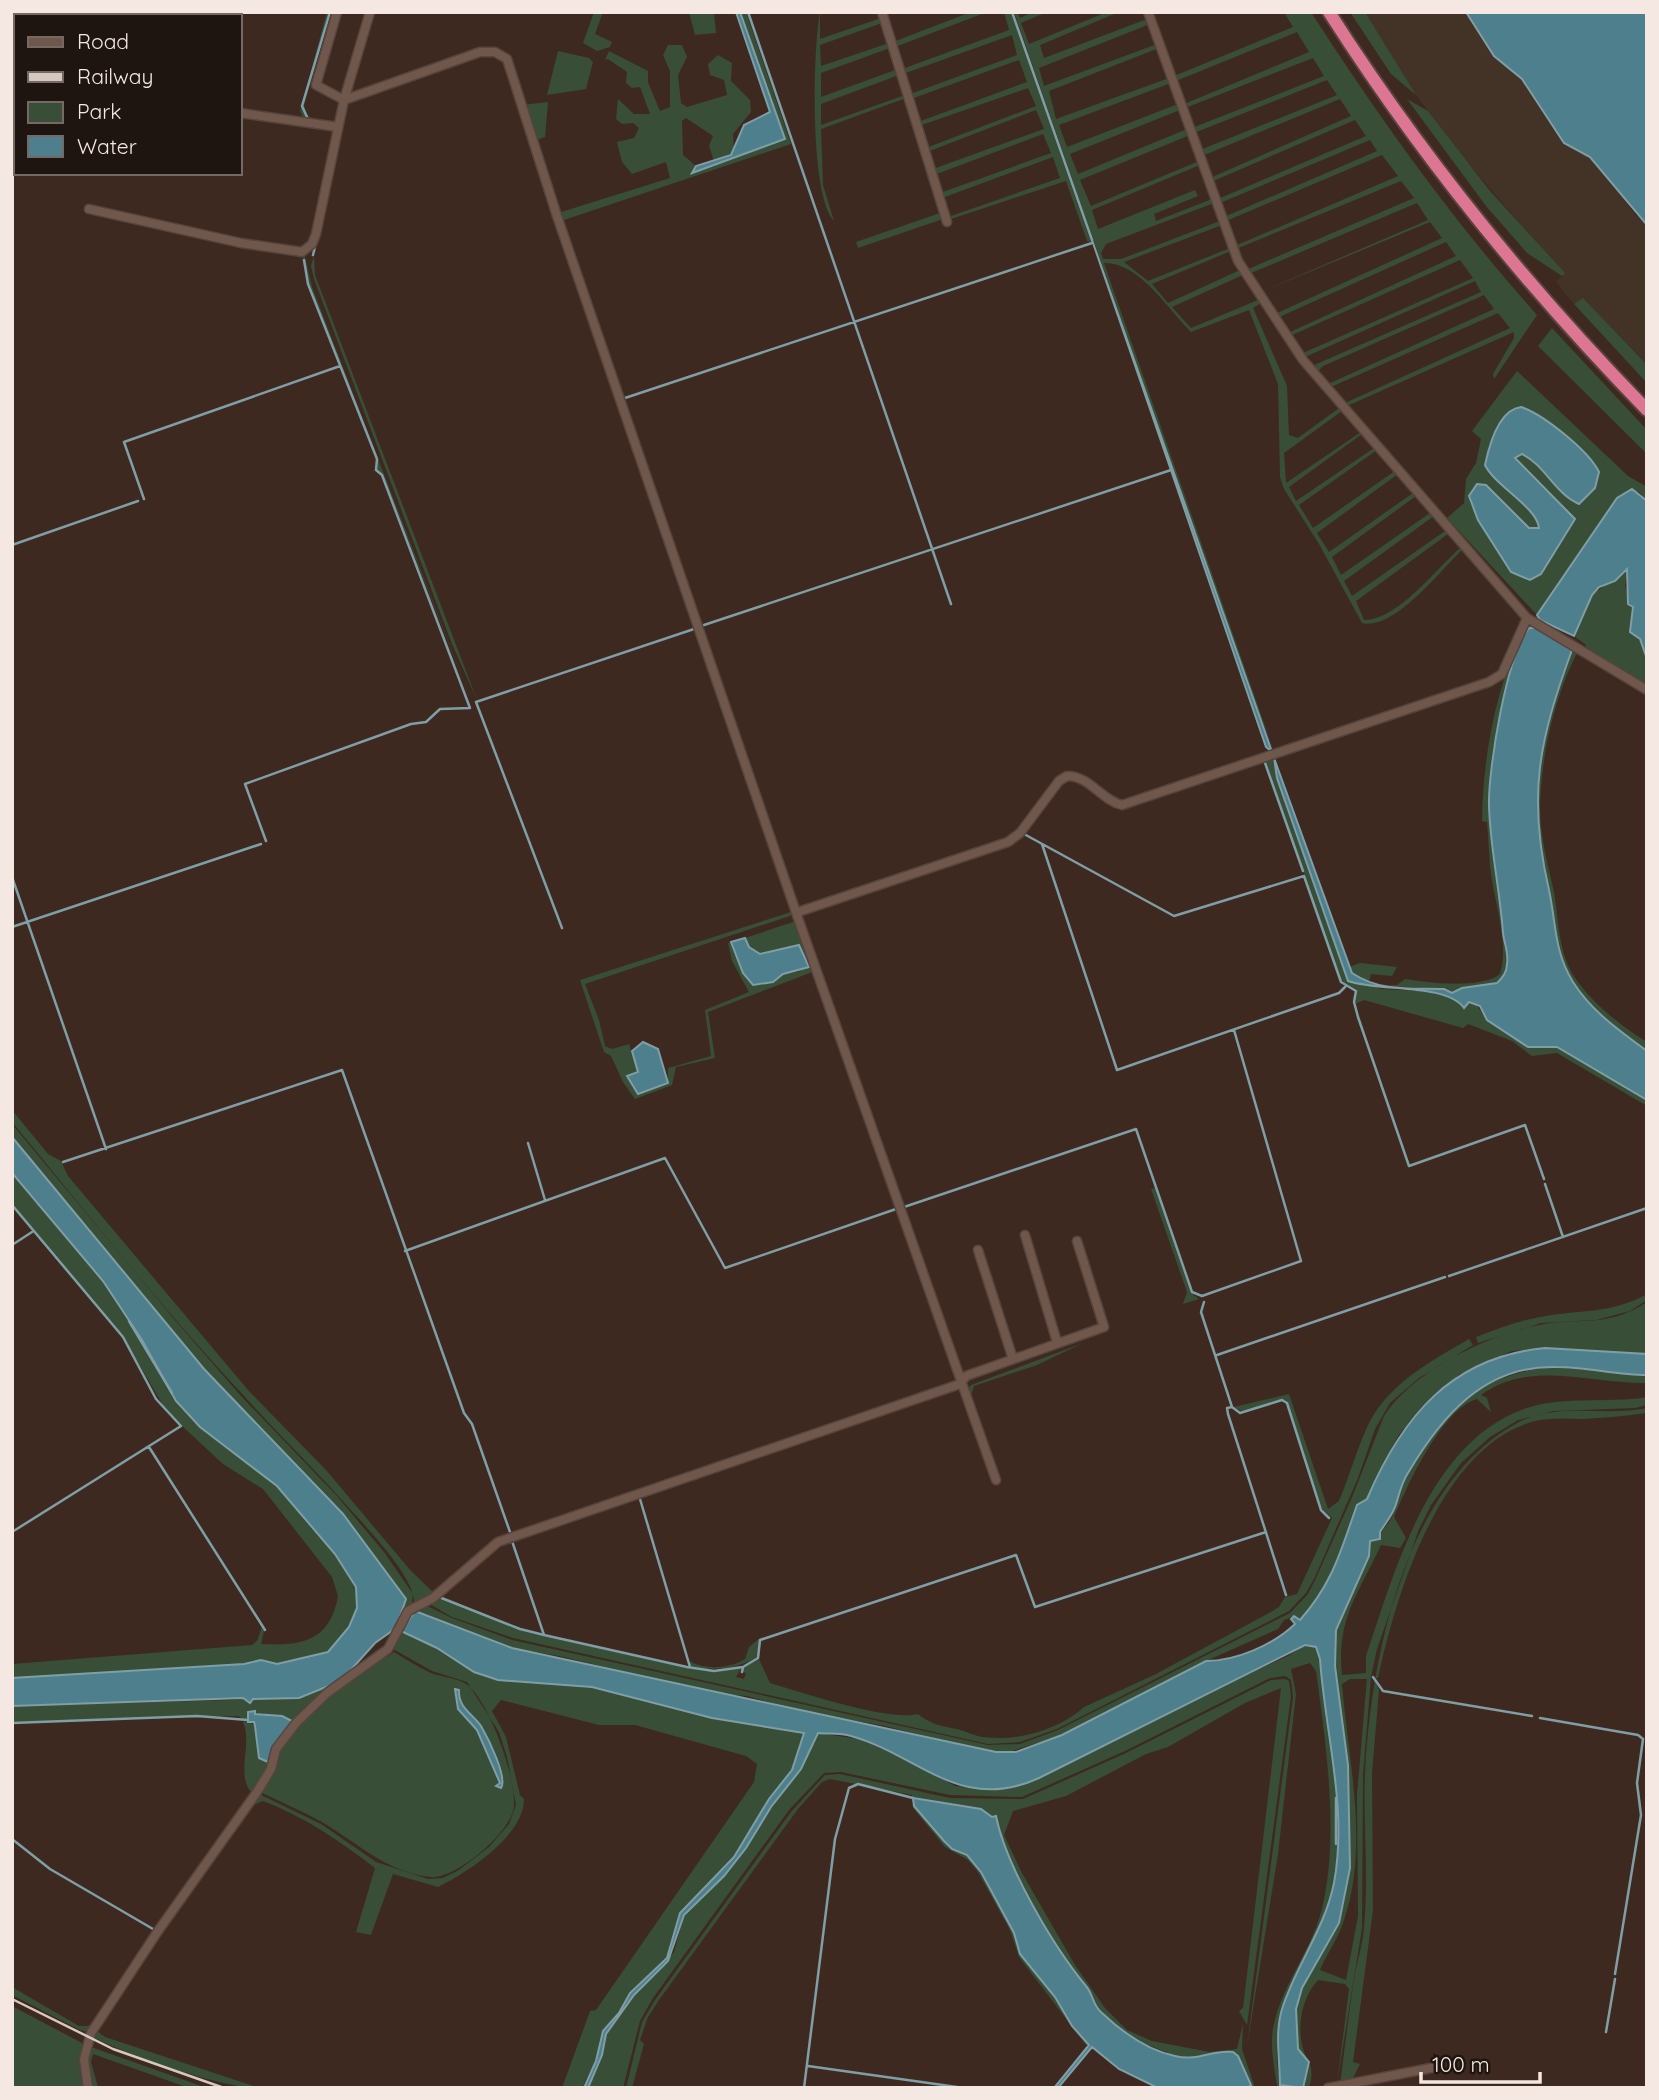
<svg xmlns="http://www.w3.org/2000/svg" width="1659" height="2100" font-family="Quicksand,sans-serif">
  <style>
    .industrial { fill: #423326 }
    .green { fill: #384e37; fill-rule: evenodd }
    .water { fill: #4d7f8c; stroke: #7f9ea6; stroke-width: 2 }
    .lines { fill: none; stroke-linecap: round; stroke-linejoin: round }
    .stream { stroke: #7f9ea6; stroke-width: 2.5 }
    .minor-casing { stroke: #56443d; stroke-width: 11 }
    .trunk-casing { stroke: #56443d; stroke-width: 16 }
    .minor { stroke: #6f574c; stroke-width: 8 }
    .trunk { stroke: #dc7692; stroke-width: 12 }
    .rail { stroke: #d6c7c0; stroke-width: 2.5 }
  </style>
  <rect width="100%" height="100%" fill="#3e2920"/>
  <path class="industrial" d="M1365,12H1466L1494,56L1522,79L1564,143L1590,157L1612,180L1635,215L1647,225V365L1583,299L1574,304L1556,282L1564,274L1455,148L1402,75Z"/>
  <path class="green" d="M327,12H331L304,105L307,115L320,124L305,121L300,111Z
    M594,12H603L595,34L612,42L610,47L597,51L583,43Z
    M689,12H714L716,33L695,35Z
    M740,12H746L791,144L561,221L558,213L670,178L666,162L632,174L622,162L617,142L634,138L639,128L633,123L622,124L616,119L618,99L634,114H650L640,87L632,88L626,83L627,72L608,59L605,60L609,51L648,71V82L660,111L670,107V71L663,55L668,45H682L687,57L678,75L681,103L687,107L727,95L724,80L710,75L708,64L718,55L732,63L731,81L750,100L751,112L733,134L734,152L714,161L709,146L713,136L686,118L682,121L683,155L696,166L693,172L785,139Z
    M820,12V39L881,18L882,23L820,45L821,66L889,43L890,48L821,73V97L898,69L899,75L821,104V125L905,95L906,98L821,129L823,185L834,221C809,195 813,49 820,12Z
    M971,12H987L895,47L893,42Z
    M1004,12H1011L1091,242L1087,241L1066,181L948,220V217L1060,178L1053,157L942,198L940,193L1051,153L1043,134L934,175L933,169L1044,129L1036,110L927,152L926,148L1036,106L1028,88L919,126L918,122L1027,82L1019,60L911,99L910,94L1017,55L1012,35L903,74L902,69L1009,30Z
    M1014,12H1018L1020,18L1033,12H1047L1021,23L1029,44L1107,12H1119L1040,45L1044,58L1147,19L1150,24L1039,68L1044,86L1157,44L1159,48L1049,91L1056,119L1169,78L1171,83L1059,125L1067,147L1178,104L1180,110L1070,154L1078,174L1187,129L1190,135L1080,180L1091,206L1199,161L1200,165L1092,210L1098,229L1195,190L1198,196L1154,214L1156,221L1212,199L1214,203L1106,244L1101,253L1103,259H1121L1220,221L1222,225L1124,262L1148,281L1230,248L1231,251L1152,284L1168,303L1240,270L1243,275L1172,307L1191,328L1258,300L1261,303L1253,308L1287,386L1289,435L1298,438L1339,408L1464,548C1442,568 1395,631 1362,623L1319,544L1284,489L1280,477L1278,384L1249,310L1191,332C1168,309 1139,262 1104,263L1274,752L1247,682ZM1342,411L1361,432L1286,483L1284,453ZM1362,434L1374,448L1296,501L1289,487ZM1377,450L1394,469L1392,473L1313,528L1299,505ZM1398,474L1413,493L1329,552L1317,533ZM1416,496L1430,513L1341,575L1332,557ZM1434,516L1445,531L1352,596L1344,581ZM1448,534L1460,548C1437,568 1398,620 1364,620L1356,601Z
    M1284,12H1311C1379,118 1453,221 1537,315L1494,379L1493,374L1514,338V332L1347,406L1345,403L1510,328L1498,313L1331,387L1328,384L1494,309L1484,295L1323,366L1317,372L1312,366L1481,292L1475,281L1305,357L1303,353L1473,278L1460,260L1290,336L1288,333L1456,256L1446,242L1277,318L1275,314L1442,238L1430,222L1261,292L1428,220L1417,203L1249,274L1246,270L1414,198L1401,181L1236,249L1235,246L1398,176L1382,155L1226,221L1224,217L1377,151L1370,140L1220,203L1218,199L1366,136L1355,120L1211,182L1210,178L1351,116L1340,99L1202,156L1200,150L1337,95L1327,80L1194,133L1192,128L1324,76L1313,58L1185,108L1184,104L1309,52L1297,32L1176,81L1174,76L1293,27Z
    M1350,12H1365L1416,95L1391,74Z
    M558,51L589,58L593,62L586,89L547,95Z
    M1407,99L1428,111L1490,191L1565,273L1562,276L1527,253L1486,206Z
    M548,102L545,137L534,141L522,105Z
    M940,213L943,219L858,248L856,242Z
    M127,219L299,253L305,257L312,287L475,711L383,475L377,469L378,459L309,284L304,258L130,220L126,222Z
    M314,255L315,275L477,700L452,644L314,279L311,266Z
    M1583,298L1647,365V383L1574,304Z
    M1552,328L1647,430V454L1538,346Z
    M1517,371L1628,476L1647,487V501L1639,492L1617,498L1537,615L1447,518L1464,503L1466,479L1476,463L1481,439L1472,431ZM1521,407L1567,438L1596,466L1561,493L1535,462L1522,454L1515,458L1575,519L1541,574L1511,572L1470,503L1486,485L1529,528H1540C1536,506 1495,487 1485,464C1490,441 1498,417 1521,407Z
    M1628,568L1625,586L1633,606L1631,632C1649,644 1647,668 1647,687L1585,648L1586,645L1574,636L1592,595Z
    M1532,625L1647,692V695L1577,653C1554,698 1541,756 1540,808C1540,836 1548,865 1554,892C1559,921 1558,952 1575,978C1593,1004 1621,1026 1647,1042V1051C1620,1031 1591,1011 1573,982C1554,952 1556,922 1549,890C1527,796 1539,740 1572,650L1529,628C1511,649 1491,752 1489,782C1488,810 1491,840 1494,867C1498,895 1512,946 1506,972C1493,993 1471,983 1452,993L1444,989L1379,986L1397,985L1405,979C1427,983 1483,989 1500,974C1510,942 1493,899 1490,866C1489,851 1488,836 1487,822L1482,821C1483,755 1496,684 1526,626Z
    M1272,758L1287,810L1348,978L1381,989L1439,992L1461,1003L1476,1004L1487,1020L1528,1047L1552,1046L1563,1050L1645,1098L1647,1106L1557,1053L1532,1056L1512,1041L1468,1024L1463,1028L1364,1000L1355,1004L1357,990L1341,980L1265,760Z
    M794,911L790,916L585,984L599,1020L605,1046L612,1049L629,1044L638,1072L627,1077L668,1083V1068L711,1056L705,1010L749,992L732,961L728,943L731,942L748,981L762,985L783,974L801,971L798,945L760,954L749,947L745,938L793,922L798,925L815,971L708,1012L715,1058L676,1067L672,1085L635,1099L623,1082L611,1056L604,1052L580,980Z
    M1360,963L1397,967L1392,976L1371,974L1369,983L1352,973L1349,967Z
    M12,1110L48,1154L61,1161L68,1176L248,1390L326,1470L411,1571L434,1593L414,1603C416,1579 367,1528 350,1509C316,1470 279,1435 245,1397C163,1310 88,1214 12,1122Z
    M12,1124L174,1319L241,1396L337,1496L384,1552L413,1594L412,1604L400,1619L406,1599C349,1514 274,1447 206,1371C139,1295 78,1214 12,1137Z
    M12,1173L103,1281L142,1340L176,1401L200,1427L277,1486L335,1554L356,1587L357,1608L349,1627L328,1652L277,1664L261,1660L244,1664L12,1678V1664L252,1645L257,1641L262,1627L264,1631L261,1644C301,1646 330,1642 338,1596L332,1577L263,1489L223,1464L167,1412L123,1337L12,1204Z
    M1155,1188L1191,1293L1199,1299L1183,1304L1187,1292L1151,1189Z
    M1647,1294V1300L1630,1311L1596,1320L1541,1323L1478,1343L1476,1337C1497,1329 1518,1321 1540,1317C1580,1309 1609,1315 1647,1294Z
    M1647,1302V1354L1545,1348L1512,1351L1460,1374L1422,1406L1398,1436L1367,1499L1355,1510L1351,1531L1329,1581L1300,1620L1294,1616L1284,1620L1278,1629L1206,1661L1062,1735L1006,1753L975,1749L885,1726L805,1712L747,1696L717,1694L559,1656L512,1648L426,1614L405,1618L423,1604L452,1618L512,1640L988,1745L1020,1744L1058,1730L1290,1613L1308,1594L1316,1578L1353,1495L1384,1416C1413,1370 1491,1333 1544,1324C1584,1318 1609,1327 1647,1302Z
    M1469,1339L1473,1345L1419,1378L1390,1403L1375,1429L1358,1478L1315,1577L1306,1593L1289,1611L1057,1729L1020,1742L988,1744L513,1638L452,1617L426,1602L437,1597L526,1632L687,1668L714,1671L742,1667L736,1677L744,1679L746,1673L743,1672V1668L759,1659L770,1683C801,1692 890,1722 918,1714C931,1724 940,1726 957,1729C966,1731 974,1736 983,1737C1016,1742 1059,1730 1084,1707L1154,1675L1269,1613L1279,1607L1285,1597L1297,1594L1332,1518L1322,1508L1286,1400L1242,1411L1234,1407L1289,1394L1328,1509L1339,1501C1350,1475 1358,1445 1370,1421C1391,1382 1433,1360 1469,1339Z
    M1083,1343L1037,1365L974,1386L971,1396L985,1436H982L968,1389L971,1385Z
    M1556,1367L1647,1375V1383C1591,1384 1530,1359 1481,1395L1487,1398L1491,1412L1477,1399C1442,1409 1408,1484 1394,1517L1406,1538L1400,1548L1381,1545C1359,1593 1336,1619 1342,1675L1366,1673V1656C1395,1570 1429,1443 1524,1409C1562,1395 1607,1404 1647,1397V1405L1635,1408L1553,1411L1518,1420L1490,1437L1461,1463L1431,1505L1419,1529L1377,1649L1371,1677L1363,1775L1362,1928L1337,2084L1349,1989L1345,1984L1318,1980C1303,1996 1297,2023 1302,2045C1307,2065 1316,2064 1309,2088H1303L1309,2068L1298,2049L1296,2009L1302,1988L1339,1923L1350,1868L1348,1765L1335,1666L1336,1630L1369,1556L1370,1541H1377C1380,1532 1387,1526 1391,1519C1397,1505 1398,1490 1406,1475C1441,1411 1481,1372 1556,1367ZM1350,1679H1367L1357,1794L1358,1916L1346,1980L1320,1970C1327,1953 1340,1936 1345,1917C1369,1843 1348,1759 1342,1684Z
    M1647,1408V1413C1626,1416 1604,1418 1583,1419C1567,1419 1549,1417 1531,1422C1439,1450 1396,1595 1378,1678H1374L1379,1690L1372,1773L1373,1910L1353,2062L1360,2064L1352,2080L1340,2084C1345,2047 1349,2010 1355,1974C1358,1958 1363,1943 1364,1927C1369,1876 1363,1824 1365,1773C1371,1655 1406,1480 1521,1421C1559,1402 1607,1417 1647,1408Z
    M401,1631L437,1648L474,1672L493,1678L592,1687L712,1718L805,1733L792,1770L769,1799L734,1857L680,1913L667,1958L630,1993L619,2013L607,2026L600,2038L596,2061L582,2088H562L590,2011L596,2010L754,1782L757,1764L746,1756L635,1725H599L501,1700L492,1711L506,1737L520,1795L524,1799C524,1836 467,1873 438,1887L393,1874L371,1935L356,1932L375,1868C340,1841 305,1817 263,1801L250,1806L259,1794L321,1824L376,1862L428,1879L443,1878L459,1870L489,1847L509,1824L516,1805L507,1757L499,1732L467,1682L432,1671L393,1649Z
    M760,1638L757,1657C736,1670 715,1670 690,1667L689,1661C705,1670 729,1669 745,1659L749,1647Z
    M1305,1645L1317,1647L1320,1659C1325,1741 1355,1831 1326,1912C1305,1974 1262,2017 1282,2087L1288,2088L1277,2086C1274,2067 1270,2046 1273,2028C1282,1983 1314,1948 1323,1904C1339,1833 1326,1744 1316,1671L1310,1663L1291,1669L1296,1694L1278,1854L1247,2046L1293,1697L1291,1680L1285,1676L1270,1678L1125,1751L1022,1797L950,1795L841,1772L824,1773L789,1810L653,1998L640,2021L623,2088H588L602,2055L606,2034L634,1995L674,1952L684,1915L724,1876L746,1848L771,1807L801,1769L818,1733L859,1739L902,1757L955,1786L986,1788L1039,1778L1224,1684L1288,1656Z
    M394,1652C406,1659 418,1667 431,1673C442,1677 457,1678 466,1684C488,1697 520,1786 513,1811C507,1835 455,1880 430,1877C386,1872 358,1843 322,1822C302,1811 281,1802 260,1792L279,1748L301,1721L330,1693ZM456,1689L460,1704L481,1727L504,1780L498,1788L500,1783C494,1768 489,1751 481,1737C472,1719 454,1712 456,1689Z
    M1285,1679L1289,1681L1291,1696L1247,2025L1239,2011L1243,2008L1281,1688L1245,1703L1168,1747L1146,1754L1066,1796L1013,1811L1004,1835L1022,1873L1075,1965L1105,2008L1127,2030L1152,2041L1210,2052L1237,2049L1243,2023L1242,2049L1255,2088H1247L1250,2084L1244,2068L1229,2051L1197,2059L1175,2056L1127,2036L1102,2014L1087,1986L1069,1967L1027,1894L1003,1845L996,1816L992,1817L981,1809L913,1798L914,1806L944,1841L952,1849L967,1855L981,1872L1014,1933L1020,1954L1055,1997L1066,2018L1090,2045H1086L1019,1957L1010,1930L978,1872L968,1860L945,1847L913,1808L912,1795L830,1779L822,1782L798,1809L659,2000L648,2017L640,2040L644,2044L632,2088H626L642,2022L655,2000L791,1812L825,1775L840,1774L950,1798L1023,1799L1126,1753L1271,1680Z
    M341,1681L294,1722L282,1716L249,1712L248,1719L244,1720L238,1716L12,1722V1706L299,1698Z
    M248,1721L255,1726L258,1752L270,1763L252,1793C235,1775 253,1744 243,1722Z
    M12,1987L79,2026H88L99,2017L88,2032L80,2030L12,1995Z
    M12,2006L82,2043L84,2088H12Z
    M97,2031L105,2037L260,2088C221,2088 129,2056 93,2037Z
    M88,2046L207,2088H189L93,2054L91,2062L98,2087L90,2088L86,2061Z"/>
  <path class="water" d="M736,12H740L785,139L692,173L696,166L731,155L744,125L770,112Z
    M1466,12H1647V225L1590,157L1564,143L1522,79L1494,56Z
    M1092,240L1272,752L1266,747Z
    M1521,407C1543,414 1589,451 1599,472L1595,488L1579,504C1555,494 1545,465 1522,454L1515,458L1575,519L1541,574L1530,580L1511,572L1478,520L1469,496L1477,484L1486,485L1529,528H1539C1537,507 1495,486 1485,465C1489,446 1498,410 1521,407Z
    M1632,489L1647,501V659L1640,639L1630,632L1633,607L1628,604L1627,569L1615,581L1599,587L1592,595L1574,636L1540,620L1537,615L1617,498Z
    M1529,628H1537L1572,650C1539,740 1527,796 1549,890C1556,922 1554,952 1573,982C1591,1011 1620,1031 1647,1051V1100L1557,1047H1528L1487,1020L1480,1006L1469,1002L1464,1008C1446,983 1379,992 1348,981L1277,778L1274,758L1352,973C1380,992 1411,988 1444,989L1452,993L1462,988L1497,983C1503,977 1507,972 1507,964C1509,953 1504,943 1503,933C1500,890 1490,848 1489,805C1488,770 1507,653 1529,628Z
    M745,938L749,947L760,954L799,945L809,967L783,974L773,982L753,985L743,973L731,942Z
    M643,1042L658,1049L668,1083L638,1094L627,1076L638,1072L632,1051Z
    M12,1137L204,1369L343,1514L406,1599L396,1628L375,1643L341,1681L299,1698L253,1699L250,1703L243,1698L12,1706V1678L244,1664L261,1660L277,1664L328,1652L349,1627L357,1608L356,1587L335,1554L277,1486L200,1427L176,1401L142,1340L103,1281L12,1173Z
    M1545,1348L1647,1354V1375C1616,1375 1587,1367 1556,1367C1484,1365 1441,1417 1408,1473C1402,1482 1399,1494 1397,1501C1394,1514 1386,1522 1380,1532V1539L1370,1541L1369,1556L1336,1630L1335,1666L1348,1765L1350,1868L1339,1923L1302,1988L1296,2009L1298,2049L1309,2062L1303,2088L1280,2085C1280,2059 1274,2032 1283,2006C1297,1964 1325,1928 1334,1883C1348,1808 1325,1733 1320,1659L1316,1647L1305,1645L1039,1778C960,1814 919,1755 851,1736C841,1733 829,1734 818,1733L801,1769L771,1807L746,1848L724,1876L684,1915L668,1961L634,1995L606,2034L602,2055L588,2088H584L596,2061L603,2031L619,2013L630,1993L667,1958L680,1913L734,1857L769,1799L792,1770L804,1733L712,1718L592,1687L498,1680L474,1672L437,1648L401,1631L415,1611L512,1648L996,1752H1016L1062,1735L1206,1661C1236,1661 1273,1645 1295,1624L1291,1619L1294,1616L1300,1620C1333,1583 1341,1550 1357,1505L1367,1499C1402,1417 1451,1357 1545,1348Z
    M455,1689L459,1690C458,1708 472,1713 481,1726C488,1738 508,1778 501,1788L496,1786L500,1783L477,1730L458,1709Z
    M255,1711V1714L282,1716L294,1722L270,1763L259,1758L255,1726L254,1722H248V1712Z
    M913,1798L981,1809L992,1817L996,1816C1006,1866 1053,1946 1086,1986C1093,1994 1093,2006 1102,2013C1122,2032 1147,2050 1175,2056C1198,2062 1213,2049 1233,2052L1238,2056L1251,2085L1247,2088H1158L1119,2069L1092,2047L1058,2088H1054L1089,2045L1072,2026L1055,1997L1020,1954L1014,1933L981,1872L967,1855L952,1849L944,1841L914,1806Z"/>
  <g class="lines">
    <path class="stream" d="M748,12L951,604
      M1012,12L1092,240
      M307,117L302,106L330,12
      M12,139V154
      M313,255L331,179
      M625,398L1092,243
      M144,499L124,442L340,366
      M12,545L138,501
      M704,625L1171,470
      M1264,760L1303,871
      M1024,834L1174,916L1304,876L1341,982L1356,991L1354,1002L1358,1017L1409,1166L1525,1125L1544,1179
      M266,841L245,784L411,724L426,722L440,709L470,708L382,475L376,470L377,459L308,284L304,260
      M1042,844L1117,1070L1339,993L1345,987
      M12,877L106,1149
      M12,927L261,844
      M562,928L476,702L697,628
      M528,1143L545,1200
      M63,1162L342,1070L464,1413L472,1424L510,1532
      M1545,1184L1563,1237
      M12,1205L123,1337L156,1399L181,1426L12,1532
      M904,1207L1136,1129L1192,1292L1202,1296L1301,1261L1234,1030
      M12,1245L32,1232
      M405,1251L665,1158L725,1268L896,1209
      M1449,1276L1647,1208
      M1204,1302L1201,1312L1232,1407L1240,1413L1282,1400L1287,1403L1321,1510L1329,1518
      M129,1321L172,1393
      M1217,1355L1445,1277
      M1232,1407L1227,1408L1228,1414L1286,1595
      M149,1447L265,1630
      M640,1499L690,1667
      M512,1541L544,1635L687,1667L714,1671L743,1667L742,1672
      M439,1597L520,1629L544,1635
      M743,1667L758,1658L760,1640L1016,1555L1035,1607L1266,1532
      M1373,1677L1383,1691L1532,1716
      M1540,1718L1638,1735L1643,1739L1637,1783L1641,1815L1615,1974
      M12,1723L197,1716L248,1720
      M1336,1798V1844
      M12,1839L50,1869L153,1929
      M1606,2032L1615,1979
      M808,2066L964,2088
      M804,2088L835,1839L849,1788L858,1784L913,1798"/>
    <g class="minor-casing">
      <path id="minor" d="M882,12L947,222
        M1148,12L1238,261L1303,360L1527,618L1647,690
        M344,100L480,52H495L507,59L557,216L799,921L996,1480
        M344,100L370,12
        M240,113L338,127
        M89,209L241,243L302,252L312,244L316,234L344,100L316,85L337,12
        M798,912L1008,842L1020,833L1059,781L1067,776C1090,776 1101,800 1122,805L1489,682L1502,674L1527,618
        M1025,1235L1057,1342
        M978,1250L1013,1359
        M88,2088L84,2059L91,2033L158,1931L257,1792L271,1769L276,1749L296,1723L327,1693L388,1649L408,1611L433,1598L498,1542L960,1384L966,1376L1104,1327L1077,1241
        M1328,2088L1436,2067"/>
    </g>
    <g class="trunk-casing">
      <path id="trunk" d="M1329,12C1421,156 1528,288 1647,410"/>
    </g>
    <use href="#minor" class="minor"/>
    <use href="#trunk" class="trunk"/>
    <path class="rail" d="M12,1999L113,2049L224,2088"/>
  </g>
  <rect width="1659" height="2100" fill="none" stroke="#f5e7e1" stroke-width="28"/>
  <rect x="14" y="14" width="228" height="161" fill="#1e1510" stroke="#746964" stroke-width="2"/>
  <rect x="28" y="37" width="35" height="10" fill="#6f574c" stroke="#746964" stroke-width="2"/>
  <text x="77" y="49" font-size="21" fill="#f5e7e1">Road</text>
  <rect x="28" y="72" width="35" height="10" fill="#d6c7c0" stroke="#746964" stroke-width="2"/>
  <text x="77" y="84" font-size="21" fill="#f5e7e1">Railway</text>
  <rect x="28" y="102" width="35" height="21" fill="#384e37" stroke="#746964" stroke-width="2"/>
  <text x="77" y="119" font-size="21" fill="#f5e7e1">Park</text>
  <rect x="28" y="136" width="35" height="21" fill="#4d7f8c" stroke="#746964" stroke-width="2"/>
  <text x="77" y="154" font-size="21" fill="#f5e7e1">Water</text>
  <path d="M1421 2072v10h119v-10" fill="none" stroke="#f5e7e1" stroke-width="3.5"/>
  <text x="1432" y="2072" font-size="21" fill="#f5e7e1" stroke="#1e1510" stroke-width="5" paint-order="stroke">100 m</text>
</svg>
